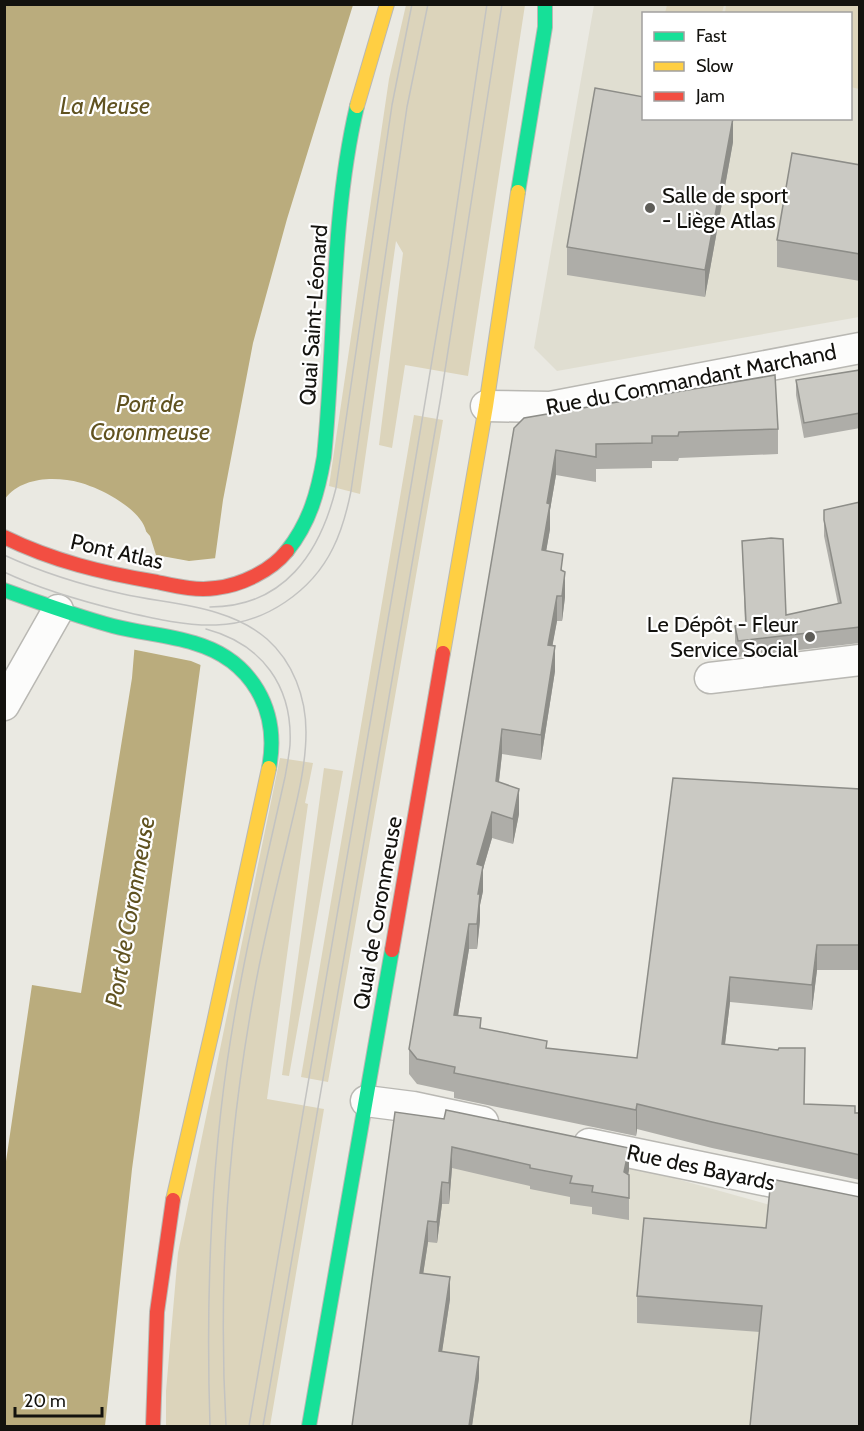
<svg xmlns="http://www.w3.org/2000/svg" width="864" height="1431" font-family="Cabin,sans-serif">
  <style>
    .built { fill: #e0ded1; fill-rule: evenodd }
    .green { fill: #dcd4bb }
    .water { fill: #baac7d }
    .pier { fill: #eae9e2 }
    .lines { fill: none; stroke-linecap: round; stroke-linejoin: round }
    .street-casing { stroke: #b9b8b3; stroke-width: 33 }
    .fast-casing { stroke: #b9b8b3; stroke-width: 16 }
    .slow-casing { stroke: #b9b8b3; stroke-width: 16 }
    .jam-casing { stroke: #b9b8b3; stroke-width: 16 }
    .street { stroke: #fcfcfb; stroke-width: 30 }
    .fast { stroke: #16e098; stroke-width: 14 }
    .slow { stroke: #ffcf43; stroke-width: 14 }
    .jam { stroke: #f24e42; stroke-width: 14 }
    .tram { stroke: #c3c3c1; stroke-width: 1.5 }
    .wall { fill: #aeada8 }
    .shaded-wall { fill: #8d8d88 }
    .building { fill: #cac9c3; stroke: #8d8d88; stroke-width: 1.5 }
    .poi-dot { fill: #5e5d58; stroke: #fff; stroke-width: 2 }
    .labels { text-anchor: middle; stroke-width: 4.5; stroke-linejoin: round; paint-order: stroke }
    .poi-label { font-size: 22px; fill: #13120e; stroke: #fff; text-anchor: start }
    .street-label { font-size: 22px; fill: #13120e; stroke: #fff }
    .water-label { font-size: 24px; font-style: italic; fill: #605220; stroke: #fff }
  </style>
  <rect width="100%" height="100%" fill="#eae9e2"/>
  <path class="built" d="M594,5H859V317L557,371L534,348ZM644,14H850V118H644Z
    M392,1159L630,1166L770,1205L859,1426H354Z"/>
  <path class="green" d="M406,5H525L468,376L405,365L392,448L379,445L403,253L396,241L360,494L329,486L389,79Z
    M667,5V4L724,5L722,13H665Z
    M726,5H859V89L851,87L850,14L725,13Z
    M414,415L443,420L328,1082L301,1077Z
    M280,758L313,763L305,803L308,804L267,1099L324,1109L270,1426H166V1391L178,1253Z
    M324,768L343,771L289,1076L282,1075Z"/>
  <path class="water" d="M5,5H353L287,219L253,343L223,500L132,1169L105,1426H5V1168L32,985L81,993L132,678C134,653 136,629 139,604C142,582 151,553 146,531C140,506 90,482 67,480C45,477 19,480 5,499Z"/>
  <path class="pier" d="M135,519L150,536L156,555L189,561L217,558L203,666L191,661L131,649L143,554H147L143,531Z"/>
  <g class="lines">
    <g class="street-casing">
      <path id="street" d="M486,406L550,407L860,348
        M710,678L860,660
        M4,705L58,610
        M366,1101L413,1107L483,1122
        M589,1144L860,1200"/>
    </g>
    <g class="fast-casing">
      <path id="fast" d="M518,192L545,27V4
        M287,551C310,522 318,492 324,457C336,340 330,221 357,106
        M4,590C40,603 76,616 113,626C140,633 168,635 194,643C252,660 280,710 269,768
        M309,1426L392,950"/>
    </g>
    <g class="slow-casing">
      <path id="slow" d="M357,106L387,4
        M443,653L486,406L518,192
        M173,1200L213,1027L269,768"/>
    </g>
    <g class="jam-casing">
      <path id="jam" d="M4,537C53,561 103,573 157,582C176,586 196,591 216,588C241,585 271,571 287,551
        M392,950L443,653
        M153,1426L157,1312L173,1200"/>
    </g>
    <use href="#street" class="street"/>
    <use href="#fast" class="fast"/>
    <use href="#slow" class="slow"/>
    <use href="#jam" class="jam"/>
    <path class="tram" d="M4,555C43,573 82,585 123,594C172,605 228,605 267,639C293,662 306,697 306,732C306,768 296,804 288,839C276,890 263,941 254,993C228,1136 218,1282 226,1426
      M4,572C42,590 81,601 122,611C152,618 184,626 216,625C265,624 312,591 333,548C342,530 347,511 351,491L407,107L428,4
      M210,607C284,607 320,553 336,488L392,105L412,4
      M206,629C262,644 293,686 290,745C289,756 287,766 285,777C264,872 241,966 227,1063C210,1183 206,1305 210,1426
      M249,1426L412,480L448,265L487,4
      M263,1426L441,396L502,4"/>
  </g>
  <path class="wall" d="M733,118V142L705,297L567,275V247Z
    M860,165V281L777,267V240Z
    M860,370V428L804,438L796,395V380Z
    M514,428L778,429V454L679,458L678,461H652V468L596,469V482L556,475L550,510V529L546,551L563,571L565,597L562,621H557L552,646L555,671L541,760L502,754L499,782L519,814L513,844L492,838L483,869V891L480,905V920L477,949H469L458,1015L481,1028L547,1048L637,1058L860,789V970H817L812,1010L730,1002L725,1044L804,1104L860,1113V1180L712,1148L637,1129L636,1136L454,1098V1092L417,1084L409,1074V1049Z
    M860,502V643L738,657L735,642V626L745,624L742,541L786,615L838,604L824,536V510Z
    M395,1112L629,1170L628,1175H629V1220L592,1214V1207L570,1204V1197L530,1189V1186L452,1168L449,1204H442L437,1243L428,1242L423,1274L450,1299L442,1351L479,1378L472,1426H352Z
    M860,1197L760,1332L637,1323V1296L766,1228Z"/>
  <path class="shaded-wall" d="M733,118V142L705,297V270Z
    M556,450V475L550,510V529L542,575V550L547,503Z
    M565,572V597L562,621V596Z
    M557,596V621L548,670V645Z
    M555,646V671L541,760V735Z
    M502,729V754L496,806V781Z
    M519,789V814L513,844V819Z
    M492,812V838L483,869V891L480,905V920L477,949V864Z
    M469,924V949L454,1040V1015Z
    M817,945V970L812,1010V985Z
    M730,977V1002L722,1069V1044Z
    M637,1104V1129L636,1136V1110Z
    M452,1147V1168L449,1204V1183Z
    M629,1148V1170L624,1194V1172Z
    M442,1182V1204L437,1243V1222Z
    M428,1221V1242L420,1295V1273Z
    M450,1277V1299L439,1372V1351Z
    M479,1357V1378L472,1426H469Z"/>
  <path class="building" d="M595,88L644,97V118H733L705,270L567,247Z
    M792,153L860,165V254L777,240Z
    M860,370V413L804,423L796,380Z
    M775,375L778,429L679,432L678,436H652V443L596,444V457L556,450L547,503L550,504L542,550L563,554L561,570L565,572L562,596H557L548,645L555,646L541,735L502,729L496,781L519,789L513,819L492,812L477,864L483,866L478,894H480L477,924H469L454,1015L481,1018L480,1028L547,1041L546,1048L637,1058L673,778L860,789V945H817L812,985L730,977L722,1044L778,1050L779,1048H805L804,1104L855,1106V1113H860V1155L712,1122L637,1104L636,1110L454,1073L455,1067L417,1059L409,1049L514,428L524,418Z
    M860,502V627L738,641L735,626L746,623L742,541L771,538L783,539L786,615L841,603L824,520V510Z
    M446,1110L629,1148L624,1172L629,1175V1198L592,1192L593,1186L570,1183L572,1176L530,1168V1165L452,1147L449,1183L442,1182L437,1222L428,1221L420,1273L450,1277L439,1351L479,1357L469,1426H352L395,1112L444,1119Z
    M771,1179L860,1197V1426H750L762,1306L637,1296L644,1218L766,1228Z"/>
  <g class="poi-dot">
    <circle cx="650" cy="208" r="6"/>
    <circle cx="810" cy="637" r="6"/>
  </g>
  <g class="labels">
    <g class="poi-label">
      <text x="662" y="203">Salle de sport<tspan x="662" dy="25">- Liège Atlas</tspan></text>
      <text x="798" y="632" text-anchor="end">Le Dépôt - Fleur<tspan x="798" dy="25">Service Social</tspan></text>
    </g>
    <g class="street-label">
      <text transform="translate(313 315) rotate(-86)" y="8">Quai Saint-Léonard</text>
      <text transform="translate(691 379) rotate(-11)" y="8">Rue du Commandant Marchand</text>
      <text transform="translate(117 551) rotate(13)" y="8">Pont Atlas</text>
      <text transform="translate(377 913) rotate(-80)" y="8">Quai de Coronmeuse</text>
      <text transform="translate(701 1167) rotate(12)" y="8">Rue des Bayards</text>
    </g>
    <g class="water-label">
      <text x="105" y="114">La Meuse</text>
      <text x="150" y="412">Port de<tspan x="150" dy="28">Coronmeuse</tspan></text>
      <text transform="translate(130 912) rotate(-80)" y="8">Port de Coronmeuse</text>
    </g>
  </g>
  <rect width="864" height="1431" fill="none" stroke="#13120e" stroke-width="12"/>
  <rect x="642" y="12" width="210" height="108" fill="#ffffff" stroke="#a1a09f" stroke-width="1.5"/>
  <rect x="654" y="32" width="30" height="9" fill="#16e098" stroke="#a1a09f" stroke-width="1.5"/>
  <text x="696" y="42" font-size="18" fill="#13120e">Fast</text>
  <rect x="654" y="62" width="30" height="9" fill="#ffcf43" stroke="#a1a09f" stroke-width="1.5"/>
  <text x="696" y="72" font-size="18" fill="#13120e">Slow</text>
  <rect x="654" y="92" width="30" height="9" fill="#f24e42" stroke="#a1a09f" stroke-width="1.5"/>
  <text x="696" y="102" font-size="18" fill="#13120e">Jam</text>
  <path d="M15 1407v9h87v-9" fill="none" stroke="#13120e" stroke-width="3"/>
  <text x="24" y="1407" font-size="18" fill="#13120e" stroke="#ffffff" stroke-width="4.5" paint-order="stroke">20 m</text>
</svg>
